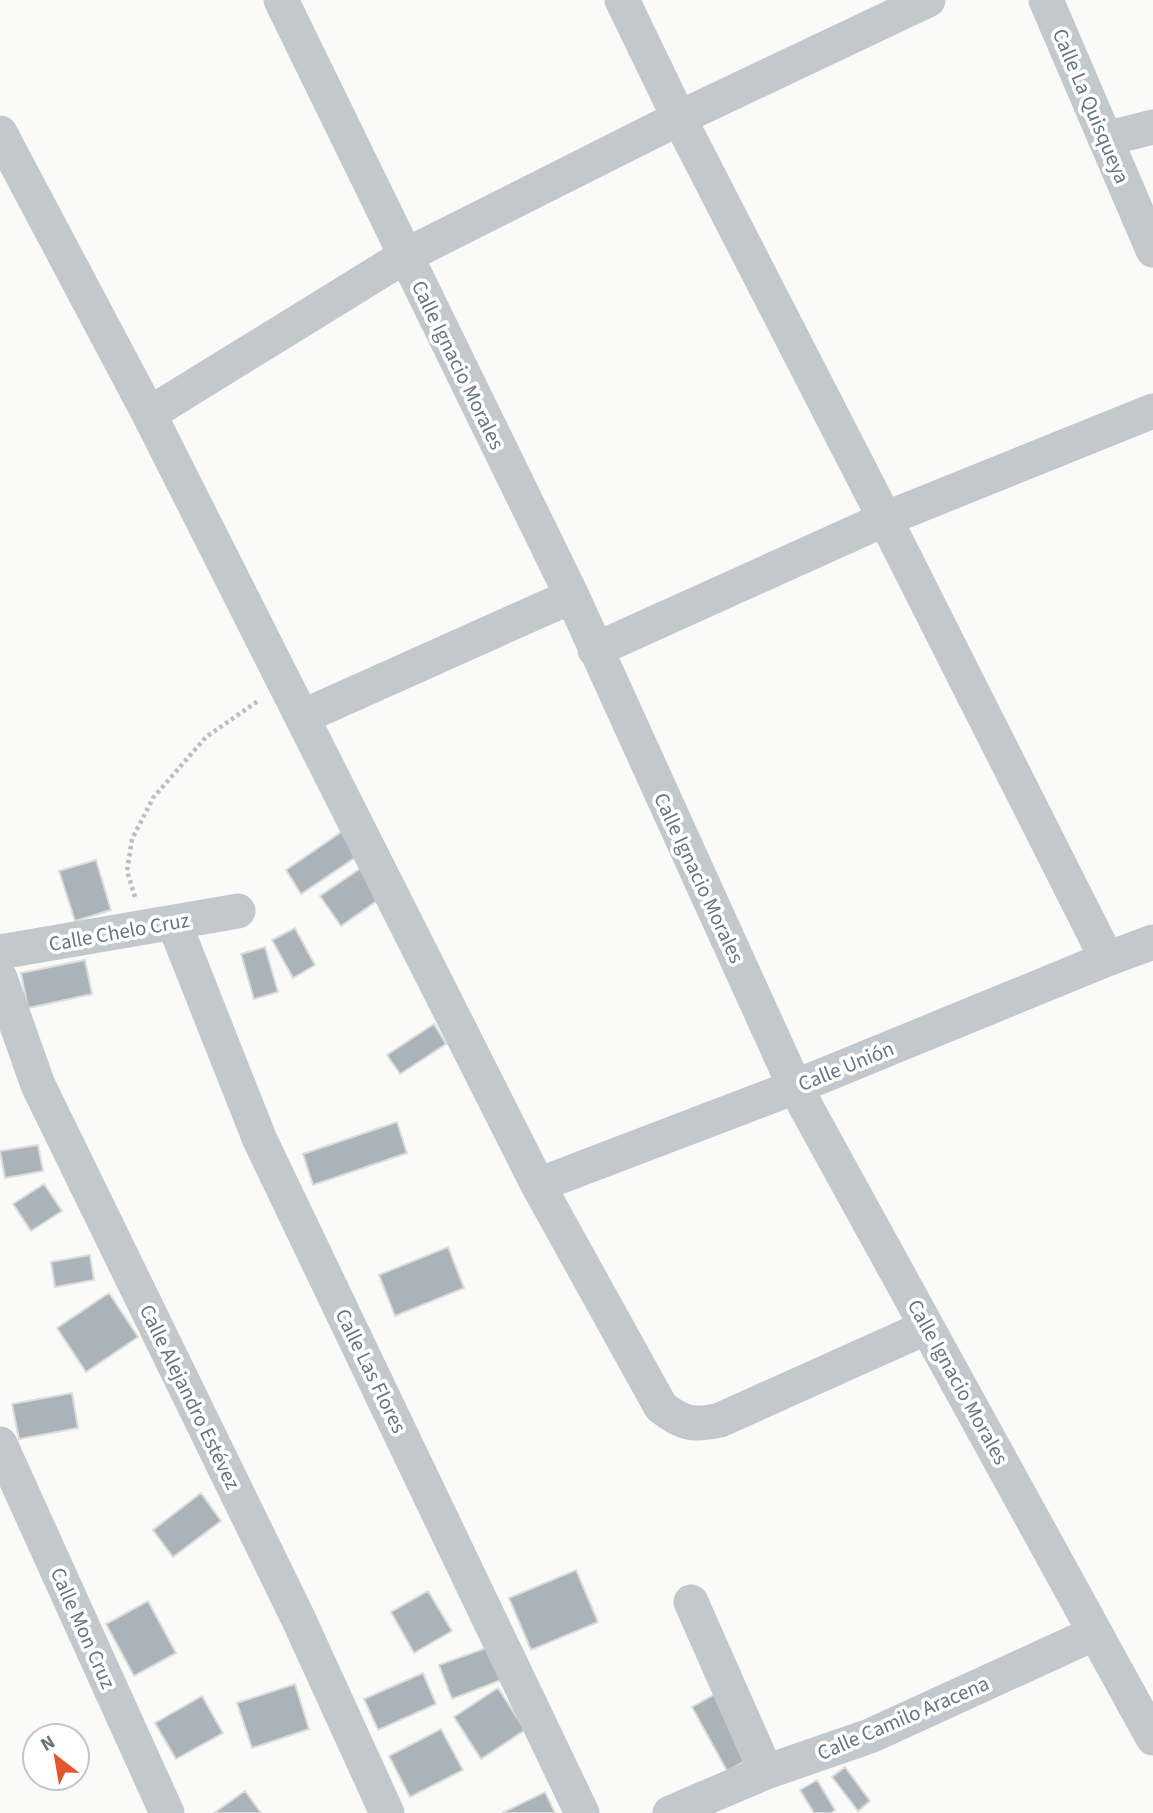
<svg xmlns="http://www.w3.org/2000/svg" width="1153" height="1813" font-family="'Source Sans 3',sans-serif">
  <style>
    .building { fill: #aab3b9; stroke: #dcdcda; stroke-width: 2 }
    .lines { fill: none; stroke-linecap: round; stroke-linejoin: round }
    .path { stroke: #bbbfc2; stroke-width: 4.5; stroke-dasharray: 3.5 3.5; stroke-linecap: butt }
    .minor { stroke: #c3c8cc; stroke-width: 35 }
    .labels { text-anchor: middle; stroke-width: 7; stroke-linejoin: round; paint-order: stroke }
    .street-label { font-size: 21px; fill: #657683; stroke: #fff }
  </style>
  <rect width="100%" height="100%" fill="#fafaf8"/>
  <path class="building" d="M346,829L362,853L301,894L286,870Z
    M96,860L111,910L75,921L59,871Z
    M367,864L388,893L341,926L320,896Z
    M295,928L315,965L293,978L272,940Z
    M265,947L278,992L254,999L241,954Z
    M85,960L92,994L28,1008L21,973Z
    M434,1024L446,1044L400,1074L387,1055Z
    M397,1122L407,1153L313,1185L303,1154Z
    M38,1145L43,1171L5,1178L0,1151Z
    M44,1184L62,1211L31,1231L13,1204Z
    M448,1247L464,1288L395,1316L379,1275Z
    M90,1255L94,1280L55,1287L51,1262Z
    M109,1293L138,1337L86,1372L57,1328Z
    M72,1393L78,1428L19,1439L12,1404Z
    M201,1493L221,1521L173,1557L153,1530Z
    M576,1570L598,1622L531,1650L509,1598Z
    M428,1591L452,1631L414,1653L391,1612Z
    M148,1601L176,1653L134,1676L106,1624Z
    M489,1647L501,1680L452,1699L439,1665Z
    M423,1673L436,1704L378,1730L364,1699Z
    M295,1684L309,1729L252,1748L237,1703Z
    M498,1688L525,1730L481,1759L454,1717Z
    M719,1692L754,1756L727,1771L692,1707Z
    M202,1696L223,1733L176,1759L155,1723Z
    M441,1729L463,1770L410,1797L389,1756Z
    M845,1767L870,1801L858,1811L832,1777Z
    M817,1780L835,1810L831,1813H814L800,1790Z
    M245,1791L261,1813H214Z
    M545,1792L555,1813H502Z"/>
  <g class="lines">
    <path class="path" d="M135,897L127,871L132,839L153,798L206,737L258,701"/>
    <path class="minor" d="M281,0L572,596L795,1087L1153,1738
      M622,0L679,118L885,519L1107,959
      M1046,0L1153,250
      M0,133L149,414L538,1185L661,1407C683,1424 693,1426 720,1420L927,1327
      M1105,139L1153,127
      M149,414L405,256L679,118L928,0
      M595,650L885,519L1153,411
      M302,717L572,596
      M174,923L260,1140L582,1813
      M0,952L238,911
      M0,978L38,1085L298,1618L387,1813
      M538,1185L795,1087L1107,959L1153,942
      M0,1444L167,1813
      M691,1602L766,1772
      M670,1813L766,1772L870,1736L1095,1633"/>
  </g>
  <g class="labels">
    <g class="street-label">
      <text transform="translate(1091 106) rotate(67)" y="7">Calle La Quisqueya</text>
      <text transform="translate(458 365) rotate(64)" y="7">Calle Ignacio Morales</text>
      <text transform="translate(699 878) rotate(65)" y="7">Calle Ignacio Morales</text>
      <text transform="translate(119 932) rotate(-10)" y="7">Calle Chelo Cruz</text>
      <text transform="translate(846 1066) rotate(-22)" y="7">Calle Unión</text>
      <text transform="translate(371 1371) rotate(64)" y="7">Calle Las Flores</text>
      <text transform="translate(958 1382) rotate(61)" y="7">Calle Ignacio Morales</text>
      <text transform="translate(190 1397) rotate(64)" y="7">Calle Alejandro Estévez</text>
      <text transform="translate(83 1628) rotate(66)" y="7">Calle Mon Cruz</text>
      <text transform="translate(903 1718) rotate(-23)" y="7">Calle Camilo Aracena</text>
    </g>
  </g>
  <g transform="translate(56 1757) rotate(329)"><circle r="33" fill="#ffffff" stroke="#c1c8cd" stroke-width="2"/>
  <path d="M0-5L12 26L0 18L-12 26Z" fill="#e4572e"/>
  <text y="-10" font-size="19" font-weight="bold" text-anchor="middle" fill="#657683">N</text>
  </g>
</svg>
